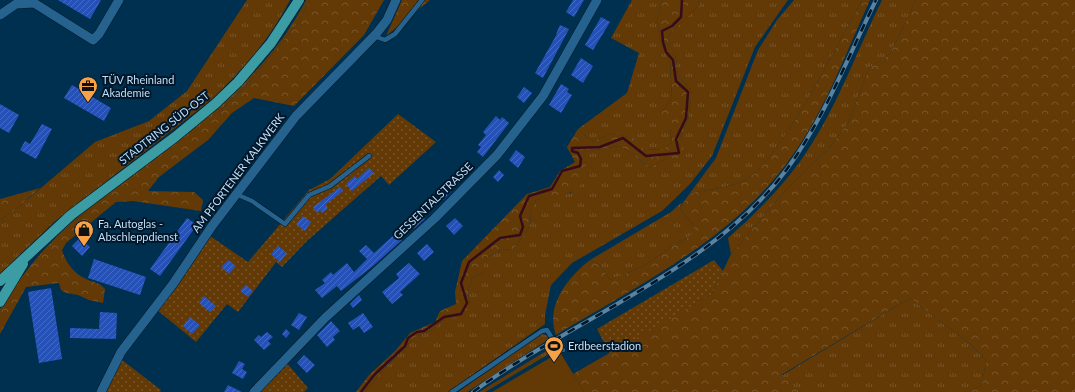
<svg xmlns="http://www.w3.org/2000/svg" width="1075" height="392" font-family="Lato,sans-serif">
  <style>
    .grass { fill: url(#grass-tufts) }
    .forest { fill: url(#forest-crowns) }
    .garden { fill: url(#garden-dots) }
    .pitch { fill: #633906 }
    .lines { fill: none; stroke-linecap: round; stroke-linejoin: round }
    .stream { stroke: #360c1a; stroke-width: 2.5 }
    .building { fill: url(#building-hatch) }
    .service-casing { stroke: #051725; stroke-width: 5.5 }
    .minor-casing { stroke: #051725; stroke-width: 10 }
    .primary-casing { stroke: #051725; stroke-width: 11 }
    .service { stroke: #25628d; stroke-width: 4.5 }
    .minor { stroke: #25628d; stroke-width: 9 }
    .primary { stroke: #3b9ca4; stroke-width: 10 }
    .rail-casing { stroke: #5b839f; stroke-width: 4 }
    .rail { stroke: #011729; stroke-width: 2.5; stroke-dasharray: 8; stroke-linecap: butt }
    .labels { text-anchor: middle; stroke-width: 4; stroke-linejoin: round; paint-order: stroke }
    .poi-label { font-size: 11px; fill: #c1dff8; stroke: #011729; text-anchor: start }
    .street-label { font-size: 11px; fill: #c1dff8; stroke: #011729 }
  </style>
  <defs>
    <pattern id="grass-tufts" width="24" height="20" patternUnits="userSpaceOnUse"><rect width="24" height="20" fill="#633906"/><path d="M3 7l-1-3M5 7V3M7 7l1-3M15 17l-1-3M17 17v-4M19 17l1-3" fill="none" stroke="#78552b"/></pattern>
    <pattern id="forest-crowns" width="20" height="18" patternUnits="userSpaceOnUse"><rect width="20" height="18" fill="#633906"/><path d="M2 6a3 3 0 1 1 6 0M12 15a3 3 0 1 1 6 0" fill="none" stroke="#78552b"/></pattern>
    <pattern id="garden-dots" width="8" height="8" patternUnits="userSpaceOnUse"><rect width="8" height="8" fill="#633906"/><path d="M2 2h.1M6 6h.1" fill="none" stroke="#78552b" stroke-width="1.8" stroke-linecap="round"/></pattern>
    <pattern id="building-hatch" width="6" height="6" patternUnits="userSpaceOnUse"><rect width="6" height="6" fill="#2652b8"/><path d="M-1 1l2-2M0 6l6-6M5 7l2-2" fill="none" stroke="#446ac2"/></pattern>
  </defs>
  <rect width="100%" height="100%" fill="#00304f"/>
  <path class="grass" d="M247,0H290C270,39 242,71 211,100L54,222L0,274V220L15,210L95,142L149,121L187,91Z
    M306,0H310L297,24L250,81L220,111L190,136L79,218L11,293L0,313V309C22,273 48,242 80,215C159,146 256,98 306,0Z
    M632,0H663L657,19L660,40L670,63L672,99L662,112L670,129L672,142L663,149L645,150L635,139L614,133L592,141L578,129L627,93L639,53L611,38Z
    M698,0H788L755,47L712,156L690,184L662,211L572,263L551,285L545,315V324L448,392H365L387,366L415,337L430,331L445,319L470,305L468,291L472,279L484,271V259L501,250L514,249L530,226L531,211L536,200L571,193L586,167L584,152L618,146L632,153L649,168L668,158H678L680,138L688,119L692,91L678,76L676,59L669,44L668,36L699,5Z
    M794,0H862C841,37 778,167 743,181C727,188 707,190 690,193L716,158L758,50L777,20Z
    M882,0H916L890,54L869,68L848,123L829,148L785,191L731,254L728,238C754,215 778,191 799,163C835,113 855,55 882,0Z
    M682,202L680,207C684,219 695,219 694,234L674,245L642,267L610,280L600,265L590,260L671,212Z
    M910,298L968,342L986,360L982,385L969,392H800L781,376Z
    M542,334L546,335L549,339L467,392H458Z
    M554,346V351L485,392H479Z"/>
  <path class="forest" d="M310,0H384L364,35L294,106L254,98L232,113L208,140L159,177L148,191L194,192L203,200L201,211L133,201L116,202L66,243L62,250C65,261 74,274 86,279C94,283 99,282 105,289L103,303L89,300L78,295L66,293L61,290L59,283L26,287L0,334V313L11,293L37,259L79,218L220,111L250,81L297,24Z
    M402,0H430L386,36Z
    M663,0H698L699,5L668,36L669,44L676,59L678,76L692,91L688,119L680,138L684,149L678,158H668L649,168L632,153L618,146L585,152C585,160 588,172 584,180C575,197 552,197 536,200L531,211L530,226L514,249L501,250L484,259V271L472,279L468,291L470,305L462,318L445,319L430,331L415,337L387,366L365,392H356L369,375L395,351L410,333L435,322L440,311L456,304L455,292L462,261L527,194L550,187L560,171L575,162L567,147L578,129L592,141L614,133L636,139L645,150L663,149L672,142L670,129L660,125L662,112L672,99L670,63L660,40L657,19Z
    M862,0H870C845,55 822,119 784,167C725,243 637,286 556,335C545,306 568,277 590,260L600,265L610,280L642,267L674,245L694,234C695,219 684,219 680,207L690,193C707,190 727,188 743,181C778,167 841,37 862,0Z
    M916,0H1075V392H969L982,385L986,360L968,342L910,298L781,375L800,392H584L573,374L712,294L731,254L785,191L829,148L848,123L869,68L890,54Z
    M40,188L15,210L0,220V199Z"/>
  <path class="garden" d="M398,114L436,142L389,185L381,176L307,241L282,267L276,262L238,312L227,304L196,342L157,310L210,236L248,262L309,190L330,179Z
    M714,260L723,271L712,294L610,354L597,329Z
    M122,360L161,390L160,392H106Z
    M286,362L308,388L304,392H256Z"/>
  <path class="pitch" d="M560,352L584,392H492Z"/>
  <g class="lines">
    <path class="stream" d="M361,392L374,375L405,346L408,338L417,332L424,331L444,317L461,314L467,303L461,283L469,262L500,238L520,235L523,227L520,216L529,196L552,189L562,171L580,166L581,159L578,153L572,151V148L600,147L623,138L646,156L679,153L676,139L686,118L688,92L676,81L673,60L666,52L663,42L662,31L672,26L681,17L682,0"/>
  </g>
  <path class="building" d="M58,0H101L90,19Z
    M573,0H584L574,17L566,12Z
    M601,17L610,22L593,50L585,45Z
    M560,25L569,29L543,78L535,73L557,34H556Z
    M581,58L593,66L583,83L571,75Z
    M561,84L569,89L567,92L572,95L561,113L549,105Z
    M72,85L111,108L104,121L64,98Z
    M524,87L532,93L524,103L517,97Z
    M0,104L19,115L9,133L0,128Z
    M496,116L500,120L502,117L509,123L483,157L477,152L481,147L478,145L486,135L483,132Z
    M42,124L52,129L36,159L20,150L25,141L30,144Z
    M516,150L525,157L518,168L509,160Z
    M369,168L374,173L352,191L346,184L355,176L357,179Z
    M499,170L504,175L498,182L493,177Z
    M444,185L451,192L443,200L435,193Z
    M340,187L343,191L325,205L328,208L322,213L320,210L317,213L313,207Z
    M417,210L425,219L415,228L407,219Z
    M303,216L311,222L305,231L296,224Z
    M187,218L197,225L160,276L150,269Z
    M455,218L463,226L454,235L446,226Z
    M396,233L402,240L373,266L341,291L337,286L322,298L315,290L325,283L322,280L331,272L333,275L347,263L354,272L367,259L359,251L366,245L374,253Z
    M80,238L90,247L82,256L72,246Z
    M427,244L434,252L424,261L417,253Z
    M278,246L287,253L280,262L271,254Z
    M94,259L146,277L140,295L88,278Z
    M228,260L236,266L229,274L221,267Z
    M409,263L420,274L400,292L403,295L392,304L382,292L399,278L396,274Z
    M246,285L253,291L248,297L240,291Z
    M51,288L62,359L39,363L28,292Z
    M359,295L362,300L353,308L350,304Z
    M204,296L216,306L210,312L199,303Z
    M100,312L117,313L116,339L70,338V328L99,329Z
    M299,313L307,317L299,330L291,325Z
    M363,313L373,327L364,333L359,326L353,330L348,323Z
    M190,317L200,325L192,334L183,326Z
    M331,321L340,331L333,337L335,340L327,347L317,335Z
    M286,329L290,333L286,338L282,334Z
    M267,332L273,337L268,341L271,344L264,350L254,340L259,335L261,337Z
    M304,355L315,365L307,373L297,363Z
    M239,361L245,364L242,369L247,372L243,379L232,373Z
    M228,385L242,392H224Z"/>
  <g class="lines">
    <g class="service-casing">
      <path id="service" d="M374,36L385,40L395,34L422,0
        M236,194L252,201L285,224L309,195L330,186L369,156
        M452,392L542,331L547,330L559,350H563"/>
    </g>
    <g class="minor-casing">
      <path id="minor" d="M0,15L16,4L34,3L93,40L99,34L119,0
        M101,392L121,352L173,284L212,226L296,116L376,34L387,20L396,0
        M254,392L325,318L435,218L497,155L543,96L597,0"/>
    </g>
    <g class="primary-casing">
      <path id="primary" d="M0,281L71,215L175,137L215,104L238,82L271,43L299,0
        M0,302L23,264"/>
    </g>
    <use href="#service" class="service"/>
    <use href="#minor" class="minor"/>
    <use href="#primary" class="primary"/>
    <g class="rail-casing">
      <path id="rail" d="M473,392C573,319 712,270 787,169C825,117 848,57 876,0"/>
    </g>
    <use href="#rail" class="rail"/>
  </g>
  <defs>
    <g id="office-pin" transform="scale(1)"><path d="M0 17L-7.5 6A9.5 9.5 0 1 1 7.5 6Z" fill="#f7a148" stroke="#011729"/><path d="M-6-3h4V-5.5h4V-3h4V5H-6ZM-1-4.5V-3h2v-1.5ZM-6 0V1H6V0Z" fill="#111"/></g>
    <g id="shop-pin" transform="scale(1)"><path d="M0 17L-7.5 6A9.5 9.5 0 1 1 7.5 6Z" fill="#f7a148" stroke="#011729"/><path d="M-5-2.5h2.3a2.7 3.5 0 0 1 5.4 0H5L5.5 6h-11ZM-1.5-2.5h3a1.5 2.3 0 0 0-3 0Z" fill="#111"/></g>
    <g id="stadium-pin" transform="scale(1)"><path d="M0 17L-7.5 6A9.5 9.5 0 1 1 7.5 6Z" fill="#f7a148" stroke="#011729"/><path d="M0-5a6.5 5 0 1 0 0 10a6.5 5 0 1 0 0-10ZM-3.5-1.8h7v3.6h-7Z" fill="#111"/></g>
  </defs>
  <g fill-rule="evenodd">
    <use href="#office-pin" x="88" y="86"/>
    <use href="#shop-pin" x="84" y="230"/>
    <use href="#stadium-pin" x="554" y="346"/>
  </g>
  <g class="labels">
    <g class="poi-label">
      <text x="102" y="84">TÜV Rheinland<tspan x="102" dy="13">Akademie</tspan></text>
      <text x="98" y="228">Fa. Autoglas -<tspan x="98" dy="13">Abschleppdienst</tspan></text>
      <text x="568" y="350">Erdbeerstadion</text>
    </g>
    <g class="street-label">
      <text transform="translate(164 128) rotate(-38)" y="4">STADTRING SÜD-OST</text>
      <text transform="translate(238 173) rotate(-53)" y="4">AM PFORTENER KALKWERK</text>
      <text transform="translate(433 201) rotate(-44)" y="4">GESSENTALSTRASSE</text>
    </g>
  </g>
</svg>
